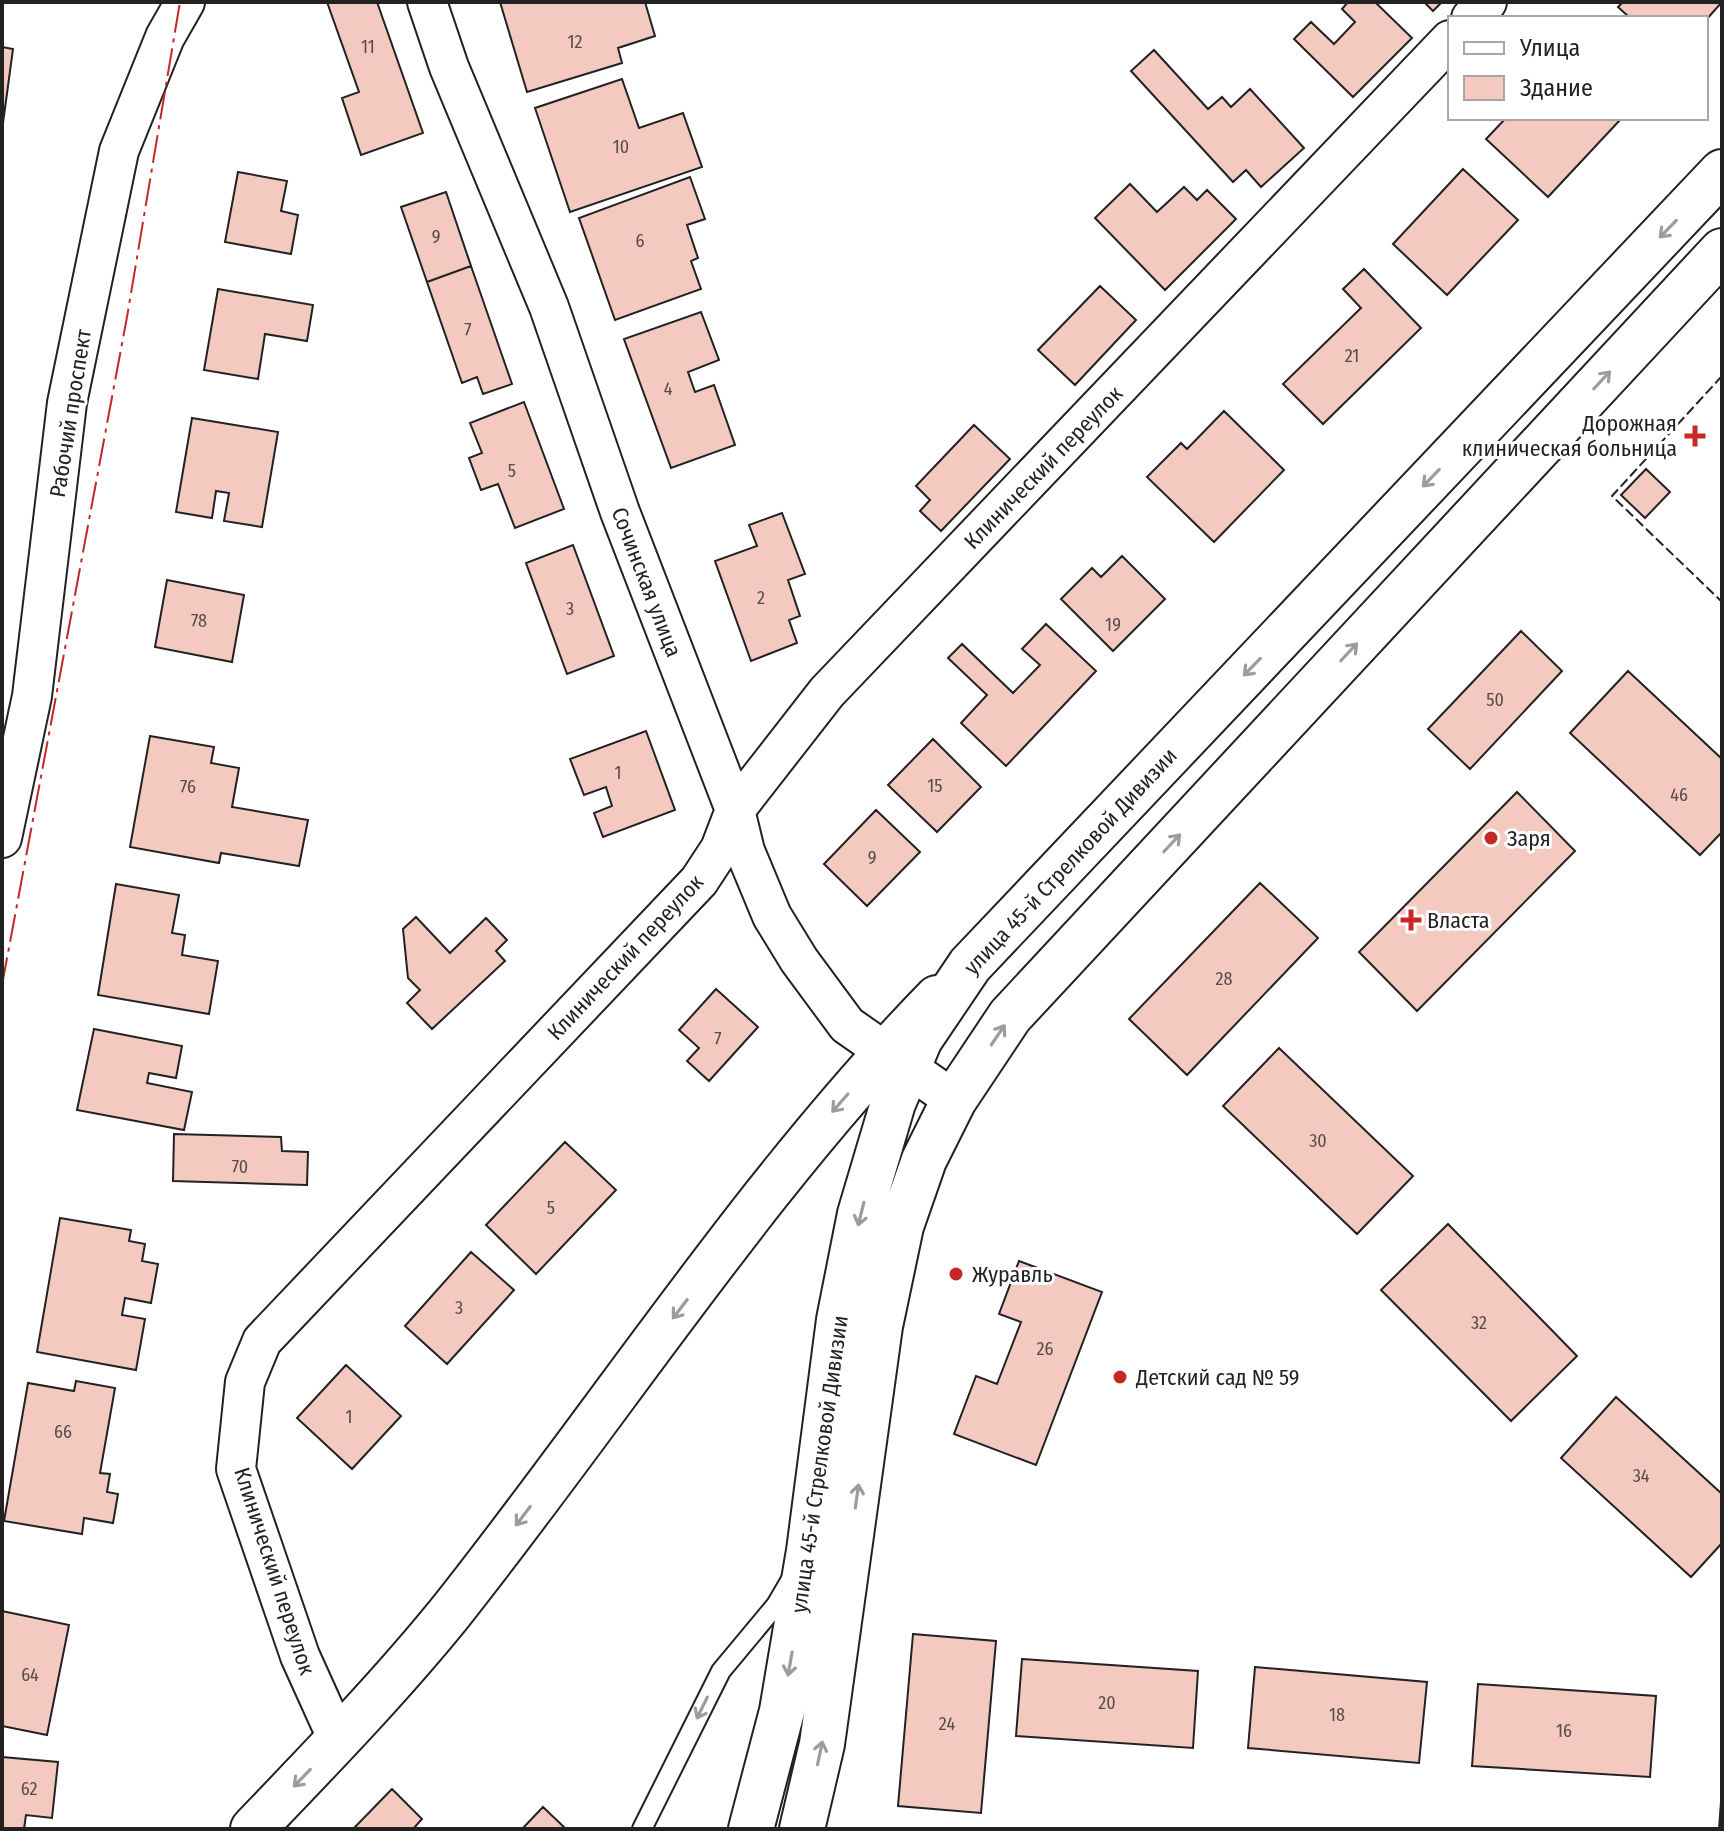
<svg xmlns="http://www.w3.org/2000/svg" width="1724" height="1831" font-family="'Fira Sans Condensed',sans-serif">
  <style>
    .building { fill: #f3c9c0; stroke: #222; stroke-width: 2 }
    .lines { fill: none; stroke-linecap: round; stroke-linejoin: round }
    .lane-casing { stroke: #222; stroke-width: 22 }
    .street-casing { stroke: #222; stroke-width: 42 }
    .secondary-casing { stroke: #222; stroke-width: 48 }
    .primary-casing { stroke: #222; stroke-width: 48 }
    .lane { stroke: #fff; stroke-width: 18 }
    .street { stroke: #fff; stroke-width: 38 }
    .secondary { stroke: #fff; stroke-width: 44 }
    .primary { stroke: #fff; stroke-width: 44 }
    .fence { stroke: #222; stroke-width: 2; stroke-dasharray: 10 4; stroke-linecap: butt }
    .power { stroke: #c62828; stroke-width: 2; stroke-dasharray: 28 6 4 6; stroke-linecap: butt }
    .oneway { stroke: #9c9c9c }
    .poi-dot { fill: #c62828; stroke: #fff; stroke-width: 3 }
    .labels { text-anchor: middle; stroke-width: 6; stroke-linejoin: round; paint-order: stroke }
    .number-label { font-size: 18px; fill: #564c4a }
    .street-label { font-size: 22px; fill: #222; stroke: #fff }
    .poi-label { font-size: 22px; fill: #222; stroke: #fff; text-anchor: start }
  </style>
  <rect width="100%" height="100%" fill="#fff"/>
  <path class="building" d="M327,2H377L423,133L361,155L342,98L359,92Z
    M500,2H645L655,36L618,48L622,63L527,92Z
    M1348,2H1375L1412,38L1353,97L1294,39L1311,22L1334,44L1355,22L1342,9Z
    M1424,2H1442L1433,11Z
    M1623,2H1722L1706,20V18H1630L1618,7Z
    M2,47L13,49L3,123H2Z
    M1154,50L1208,109L1222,97L1231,107L1250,89L1304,148L1261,187L1246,170L1233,182L1131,71Z
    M622,79L639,128L683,113L702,167L570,212L535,108Z
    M1506,118H1618L1620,120L1548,197L1486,139Z
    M1463,169L1518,220L1447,295L1393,244Z
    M238,172L287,181L281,211L298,215L291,254L225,242Z
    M690,177L705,219L687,225L698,258L691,261L701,289L615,320L579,218Z
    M1130,184L1157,212L1184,187L1197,200L1207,190L1236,219L1165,290L1095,218Z
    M446,192L471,266L427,282L401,207Z
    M471,266L512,384L483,394L477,377L462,383L427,282Z
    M1364,269L1421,328L1323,424L1283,384L1361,308L1343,289Z
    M1100,286L1136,320L1075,385L1038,350Z
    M218,289L313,305L307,341L265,334L258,379L204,370Z
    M701,312L719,360L688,372L695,392L714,385L735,445L671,468L624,339Z
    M524,402L564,509L515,528L498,484L481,490L469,458L482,453L470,423Z
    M1224,411L1284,470L1214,542L1147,477L1181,443L1187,449Z
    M192,418L278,432L262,527L224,521L229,493L216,491L212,518L176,512Z
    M974,425L1010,459L941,531L920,511L930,500L916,486Z
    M1646,469L1670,492L1645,518L1621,495Z
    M782,513L805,574L788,580L800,616L789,620L797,643L751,661L715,561L757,546L749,525Z
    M573,545L614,656L567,674L526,563Z
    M1122,556L1165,599L1113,651L1061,599L1092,568L1101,577Z
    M167,580L244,595L232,662L155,647Z
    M1046,624L1096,671L1006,766L961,723L987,695L948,658L962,644L1013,693L1040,665L1022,649Z
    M1521,631L1562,671L1470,769L1428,729Z
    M1628,671L1722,759V832L1700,855L1570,733Z
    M646,731L675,810L603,837L594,813L612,806L606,787L584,795L570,759Z
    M150,736L214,747L211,763L239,768L232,807L308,820L299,866L221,853L219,863L130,847Z
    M933,739L981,787L937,832L888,785Z
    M1517,792L1575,851L1417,1011L1359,952Z
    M876,810L920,852L867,906L824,864Z
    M1260,883L1318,938L1187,1075L1129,1019Z
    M116,884L179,895L172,933L185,935L182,955L218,961L209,1014L98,995Z
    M416,917L450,953L486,918L507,940L496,951L505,961L432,1029L407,1003L420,990L408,978L403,929Z
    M716,989L758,1027L709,1081L687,1061L699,1048L679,1030Z
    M94,1029L182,1046L176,1078L149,1073L147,1083L192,1092L184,1130L77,1110Z
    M1279,1048L1413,1176L1357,1234L1223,1106Z
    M174,1134L281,1137L282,1151L308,1152L307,1185L173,1181Z
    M565,1142L616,1190L536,1274L486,1225Z
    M60,1218L131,1230L129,1241L145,1244L142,1261L158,1264L151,1303L125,1298L122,1315L145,1319L136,1370L37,1352Z
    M1448,1224L1577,1356L1511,1421L1381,1290Z
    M471,1252L514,1290L447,1364L405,1326Z
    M1019,1261L1102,1292L1036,1465L954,1434L976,1376L997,1384L1021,1322L999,1314Z
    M346,1365L401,1416L352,1469L297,1418Z
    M76,1381L115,1388L100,1473L110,1474L107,1492L118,1494L113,1523L84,1518L82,1534L4,1521L28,1383L74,1391Z
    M1616,1397L1722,1494V1543L1691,1577L1561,1458Z
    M2,1611L69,1625L47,1735L2,1726Z
    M913,1634L996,1641L981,1813L898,1806Z
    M1022,1659L1198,1671L1193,1748L1016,1736Z
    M1255,1667L1427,1682L1419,1763L1248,1748Z
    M1478,1684L1656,1696L1650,1777L1472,1766Z
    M2,1757L58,1762L52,1818L26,1815L24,1829H2Z
    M1722,1788V1829H1719Z
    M392,1789L422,1819L413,1829H353Z
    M543,1807L566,1829H522Z"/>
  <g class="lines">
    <g class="lane-casing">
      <path id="lane" d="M642,1829L721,1671L776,1605L790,1581"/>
    </g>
    <g class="street-casing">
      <path id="street" d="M427,2L449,67L549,307L620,512L735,810L745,851L772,916L799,960L847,1025L954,1100
        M1471,18L1487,2
        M2,838L32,696L67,403L119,151L165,37L185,2
        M338,1740L300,1656L236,1469L245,1382L262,1341L699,881L720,849L735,810L827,692L1450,40"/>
    </g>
    <g class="secondary-casing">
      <path id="secondary" d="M253,1829C320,1759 388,1689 449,1614C612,1409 754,1186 937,998"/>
    </g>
    <g class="primary-casing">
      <path id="primary" d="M751,1829L782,1711L809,1551L839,1320L860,1214L893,1103L920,1039L970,965L1722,172
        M802,1829L822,1744L880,1326L901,1226L924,1160L954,1100L1010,1016L1722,251"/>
    </g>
    <use href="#lane" class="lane"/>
    <use href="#street" class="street"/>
    <use href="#secondary" class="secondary"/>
    <use href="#primary" class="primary"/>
    <path class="fence" d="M1722,376L1612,496L1722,602"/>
    <path class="power" d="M2,985L127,317L180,2"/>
  </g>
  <defs><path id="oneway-shaft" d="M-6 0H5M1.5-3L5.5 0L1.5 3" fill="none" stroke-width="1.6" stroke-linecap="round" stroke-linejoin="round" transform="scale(2)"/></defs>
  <g class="oneway">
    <use href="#oneway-shaft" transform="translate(1668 229) rotate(134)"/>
    <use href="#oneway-shaft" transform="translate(1602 380) rotate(-47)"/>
    <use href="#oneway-shaft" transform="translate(1431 478) rotate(134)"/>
    <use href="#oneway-shaft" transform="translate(1349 652) rotate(-47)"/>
    <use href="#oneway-shaft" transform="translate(1252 667) rotate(134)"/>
    <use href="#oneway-shaft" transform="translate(1172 843) rotate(-47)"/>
    <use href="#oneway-shaft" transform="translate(998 1035) rotate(-56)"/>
    <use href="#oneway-shaft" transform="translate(840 1103) rotate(131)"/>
    <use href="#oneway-shaft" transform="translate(861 1214) rotate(104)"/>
    <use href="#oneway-shaft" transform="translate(680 1309) rotate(127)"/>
    <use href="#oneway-shaft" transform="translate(857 1496) rotate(-82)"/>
    <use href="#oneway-shaft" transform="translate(523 1516) rotate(127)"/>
    <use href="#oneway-shaft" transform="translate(790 1664) rotate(100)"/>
    <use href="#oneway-shaft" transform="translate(702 1708) rotate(116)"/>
    <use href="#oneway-shaft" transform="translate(820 1753) rotate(-78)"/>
    <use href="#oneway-shaft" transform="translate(302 1778) rotate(134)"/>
  </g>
  <g class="poi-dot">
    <path d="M1691 424h8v8h8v8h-8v8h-8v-8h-8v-8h8z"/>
    <circle cx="1491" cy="838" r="8"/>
    <path d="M1407 908h8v8h8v8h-8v8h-8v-8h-8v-8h8z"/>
    <circle cx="956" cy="1274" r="8"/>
    <circle cx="1120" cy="1377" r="8"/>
  </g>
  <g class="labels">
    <g class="number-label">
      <text x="575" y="48">12</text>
      <text x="368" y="53">11</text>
      <text x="621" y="153">10</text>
      <text x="436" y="243">9</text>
      <text x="640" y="247">6</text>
      <text x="468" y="336">7</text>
      <text x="1352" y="362">21</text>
      <text x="668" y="395">4</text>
      <text x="512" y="477">5</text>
      <text x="761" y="604">2</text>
      <text x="570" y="615">3</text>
      <text x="199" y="627">78</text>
      <text x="1113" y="631">19</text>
      <text x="1495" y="706">50</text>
      <text x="618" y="779">1</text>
      <text x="935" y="792">15</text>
      <text x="188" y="793">76</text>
      <text x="1679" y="801">46</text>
      <text x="872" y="864">9</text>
      <text x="1224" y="985">28</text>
      <text x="718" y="1045">7</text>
      <text x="1318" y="1147">30</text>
      <text x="240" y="1173">70</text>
      <text x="551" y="1214">5</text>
      <text x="459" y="1314">3</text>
      <text x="1479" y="1329">32</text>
      <text x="1045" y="1355">26</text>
      <text x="349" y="1423">1</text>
      <text x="63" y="1438">66</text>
      <text x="1641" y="1482">34</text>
      <text x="30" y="1681">64</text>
      <text x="1107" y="1709">20</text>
      <text x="1337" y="1721">18</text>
      <text x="947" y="1730">24</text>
      <text x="1564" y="1737">16</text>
      <text x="29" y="1795">62</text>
    </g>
    <g class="street-label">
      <text transform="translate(70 413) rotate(-81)" y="8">Рабочий проспект</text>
      <text transform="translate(1043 467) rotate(-46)" y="8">Клинический переулок</text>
      <text transform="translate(647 582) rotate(69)" y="8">Сочинская улица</text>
      <text transform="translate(1070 861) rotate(-47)" y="8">улица 45-й Стрелковой Дивизии</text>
      <text transform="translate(625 957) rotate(-47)" y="8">Клинический переулок</text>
      <text transform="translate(819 1464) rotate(-82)" y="8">улица 45-й Стрелковой Дивизии</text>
      <text transform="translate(275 1571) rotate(72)" y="8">Клинический переулок</text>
    </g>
    <g class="poi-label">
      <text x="1677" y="431" text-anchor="end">Дорожная<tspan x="1677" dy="25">клиническая больница</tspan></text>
      <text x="1507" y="846">Заря</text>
      <text x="1427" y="928">Власта</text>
      <text x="972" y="1282">Журавль</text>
      <text x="1136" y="1385">Детский сад № 59</text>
    </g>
  </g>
  <rect width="1724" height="1831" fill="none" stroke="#222222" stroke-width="8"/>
  <rect x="1448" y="16" width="260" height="104" fill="#ffffff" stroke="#a7a7a7" stroke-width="2"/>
  <rect x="1464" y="42" width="40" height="12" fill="#ffffff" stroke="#a7a7a7" stroke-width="2"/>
  <text x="1520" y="56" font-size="24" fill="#222222">Улица</text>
  <rect x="1464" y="76" width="40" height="24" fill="#f3c9c0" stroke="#a7a7a7" stroke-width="2"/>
  <text x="1520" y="96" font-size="24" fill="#222222">Здание</text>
</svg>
